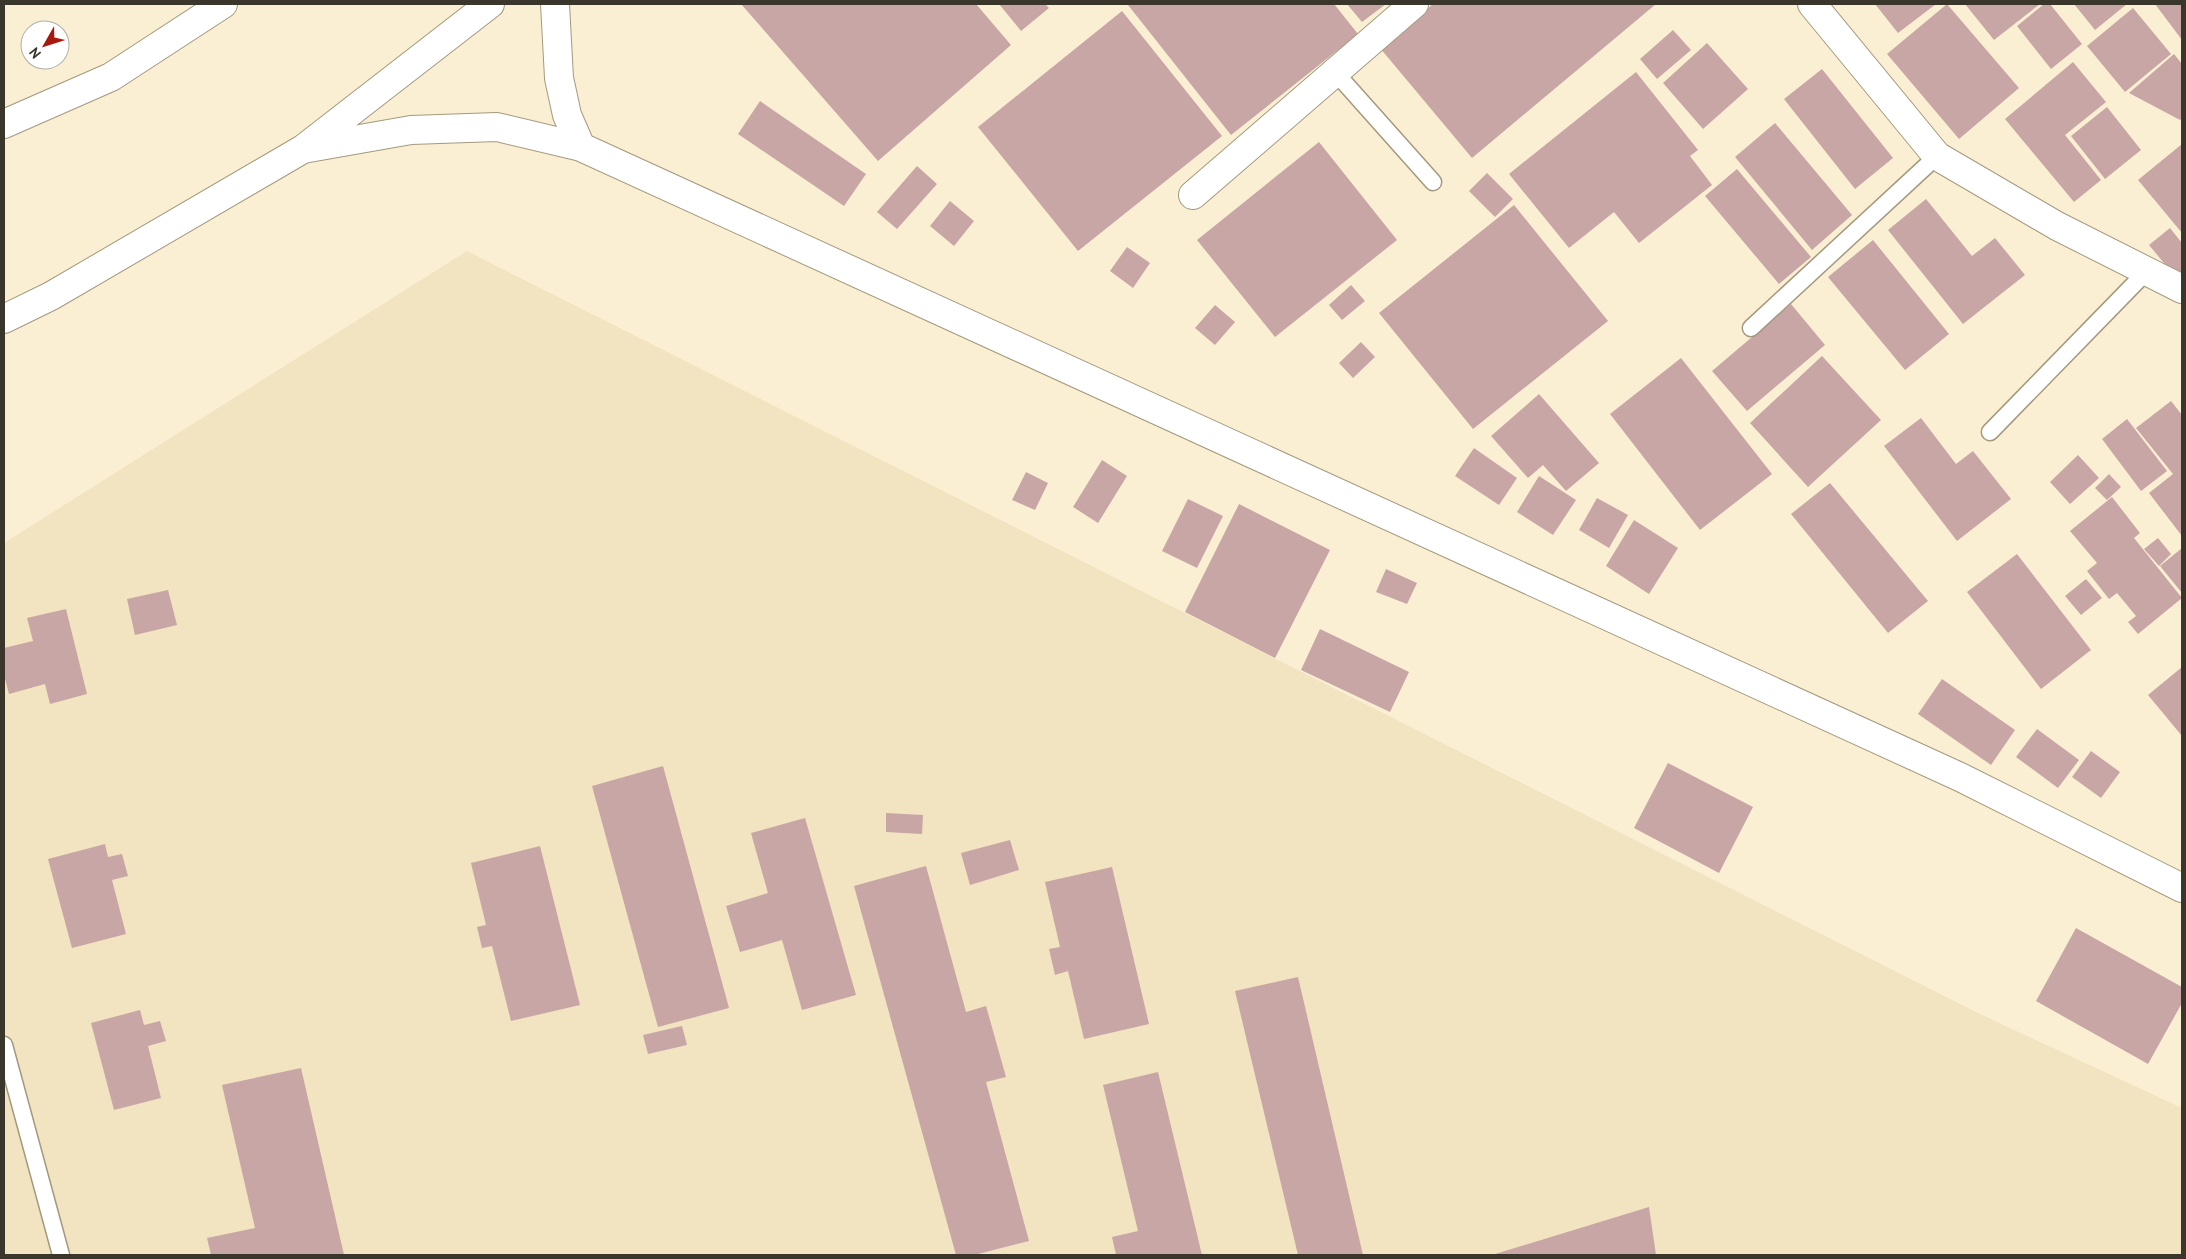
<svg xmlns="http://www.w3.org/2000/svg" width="2186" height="1259" font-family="'PT Sans',sans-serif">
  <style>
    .built { fill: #f2e3c1 }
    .building { fill: #c7a6a5 }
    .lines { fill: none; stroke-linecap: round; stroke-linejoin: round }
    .service-casing { stroke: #a4997f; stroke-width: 19 }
    .minor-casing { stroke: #a4997f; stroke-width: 30 }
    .secondary-casing { stroke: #a4997f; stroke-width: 30 }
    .service { stroke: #fff; stroke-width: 16 }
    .minor { stroke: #fff; stroke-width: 28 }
    .secondary { stroke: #fff; stroke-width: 28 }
  </style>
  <rect width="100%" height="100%" fill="#fbefd3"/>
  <path class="built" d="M467,251L1980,1014L2182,1108V1255H4V543Z"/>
  <path class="building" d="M741,4H976L1011,45L878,161Z
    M999,4H1045L1049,8L1021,31Z
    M1130,4H1334L1358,34L1231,135L1128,5Z
    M1347,4H1386L1362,22Z
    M1433,4H1656L1472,158L1380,48Z
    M1875,4H1936L1898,33Z
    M1947,4L2019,88L1959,139L1887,54Z
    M1965,4H2040L1994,40Z
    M2044,4H2050L2082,44L2051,69L2017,26Z
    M2074,4H2127L2095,30Z
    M2155,4H2182V40Z
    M2133,8L2171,54L2125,92L2087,46Z
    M1122,11L1222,136L1078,251L978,127Z
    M1673,30L1691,50L1657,79L1640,59Z
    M1707,43L1748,89L1703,129L1663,83Z
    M2174,54L2182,64V118L2180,120L2129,93Z
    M2073,62L2106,102L2065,135L2101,180L2074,202L2005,119Z
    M1822,69L1893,158L1855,189L1784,99Z
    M1636,72L1698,150L1690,156L1712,185L1639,243L1614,212L1569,248L1509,174Z
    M760,101L866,174L844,206L738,134Z
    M2107,107L2141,150L2105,179L2071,136Z
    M1775,123L1852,215L1812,250L1735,157Z
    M1319,142L1397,240L1275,337L1197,240Z
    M2182,144V233L2138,180Z
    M917,166L937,184L897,229L877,212Z
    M1737,169L1811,257L1779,284L1705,196Z
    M1487,173L1513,199L1495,217L1469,191Z
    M1926,199L1972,256L1995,238L2025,275L1963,324L1888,230Z
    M950,201L974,221L954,246L930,226Z
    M1514,205L1608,321L1473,429L1379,313Z
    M2170,228L2182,243V276L2178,280L2149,245Z
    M1873,240L1949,334L1905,370L1828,277Z
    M1127,247L1150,263L1133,288L1110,271Z
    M1351,285L1365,301L1342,320L1329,305Z
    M1791,304L1825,345L1747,411L1712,371Z
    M1215,305L1235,322L1215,345L1195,328Z
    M1361,342L1375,357L1353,378L1339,363Z
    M1822,356L1881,420L1808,487L1750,423Z
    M1681,358L1772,474L1700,530L1610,414Z
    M1539,394L1599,463L1566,491L1543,465L1528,478L1491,436Z
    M2171,401L2182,415V536L2149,493L2173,474L2136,428Z
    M1921,418L1956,464L1973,451L2011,499L1957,541L1884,446Z
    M2127,419L2167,471L2141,491L2102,439Z
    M1474,448L1517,478L1499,505L1455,476Z
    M2078,455L2099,478L2070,504L2050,482Z
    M1102,460L1127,476L1098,523L1073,507Z
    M1026,472L1048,483L1035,510L1012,500Z
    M2109,474L2121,487L2107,500L2095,488Z
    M1539,476L1576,500L1553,535L1517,512Z
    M1830,483L1928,601L1888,633L1791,514Z
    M2112,497L2140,533L2134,538L2182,598L2138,634L2128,622L2136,616L2117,593L2109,599L2087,571L2097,563L2070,531Z
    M1597,498L1628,515L1609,548L1579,530Z
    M1188,499L1223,516L1197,568L1162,551Z
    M1239,504L1330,550L1275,658L1185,612Z
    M1634,520L1678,548L1649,594L1606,566Z
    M2158,538L2171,554L2159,566L2144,549Z
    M2182,548V593L2160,566Z
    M2017,554L2091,650L2041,689L1967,592Z
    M1386,569L1417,583L1407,604L1376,592Z
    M2086,579L2102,598L2081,615L2065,596Z
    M168,590L177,625L135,635L127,599Z
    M66,609L87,694L50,704L45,684L9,694L4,675V648L33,641L27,618Z
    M1320,629L1409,672L1390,712L1301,670Z
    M2182,667V736L2148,695Z
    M1942,679L2015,730L1991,765L1918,714Z
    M2037,729L2079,760L2058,788L2016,757Z
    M2091,751L2120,772L2101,798L2072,777Z
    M1668,763L1753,807L1719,873L1634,828Z
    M663,766L729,1008L658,1027L592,786Z
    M886,813L923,815L922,834L886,832Z
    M805,818L856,995L802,1010L782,940L740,952L726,906L768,893L751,833Z
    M1010,840L1019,870L970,885L961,853Z
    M105,844L108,857L122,854L128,876L112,880L126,934L72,948L48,859Z
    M540,846L580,1005L511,1021L492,946L482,948L477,927L486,925L471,863Z
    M926,866L966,1012L986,1006L1006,1077L986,1082L1029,1241L974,1255H956L854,886Z
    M1112,867L1149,1024L1084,1039L1068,971L1055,975L1049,949L1060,947L1045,882Z
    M2076,928L2182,987V1003L2148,1064L2036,1001Z
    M1298,977L1363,1255H1298L1235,991Z
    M140,1010L144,1025L160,1021L166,1041L148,1046L161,1098L114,1110L91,1023Z
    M682,1026L687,1045L648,1054L643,1035Z
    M301,1068L344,1255H211L207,1238L255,1228L222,1085Z
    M1158,1072L1202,1255H1116L1112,1237L1138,1231L1103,1085Z
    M1649,1207L1656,1255H1492Z"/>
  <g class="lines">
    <g class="service-casing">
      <path id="service" d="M1335,72L1433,182
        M1751,328L1937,156
        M1990,432L2147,271
        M4,1045L61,1255"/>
    </g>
    <g class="minor-casing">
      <path id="minor" d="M1812,4L1937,156L2057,226L2182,289
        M1193,195L1414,4"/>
    </g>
    <g class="secondary-casing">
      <path id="secondary" d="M555,4L559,78L567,115L581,147
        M4,124L111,77L223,4
        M303,149L411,130L497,127L581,147L1960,777L2182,888
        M4,319L51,296L303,149L490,4"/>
    </g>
    <use href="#service" class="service"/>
    <use href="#minor" class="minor"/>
    <use href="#secondary" class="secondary"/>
  </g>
  <rect width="2186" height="1259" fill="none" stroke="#3b362b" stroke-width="10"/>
  <g transform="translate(45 45) rotate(231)"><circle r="24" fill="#ffffff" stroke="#b1afaa"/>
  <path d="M0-4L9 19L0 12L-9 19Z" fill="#a9180f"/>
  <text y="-8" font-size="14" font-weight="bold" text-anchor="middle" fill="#3b362b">N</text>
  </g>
</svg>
